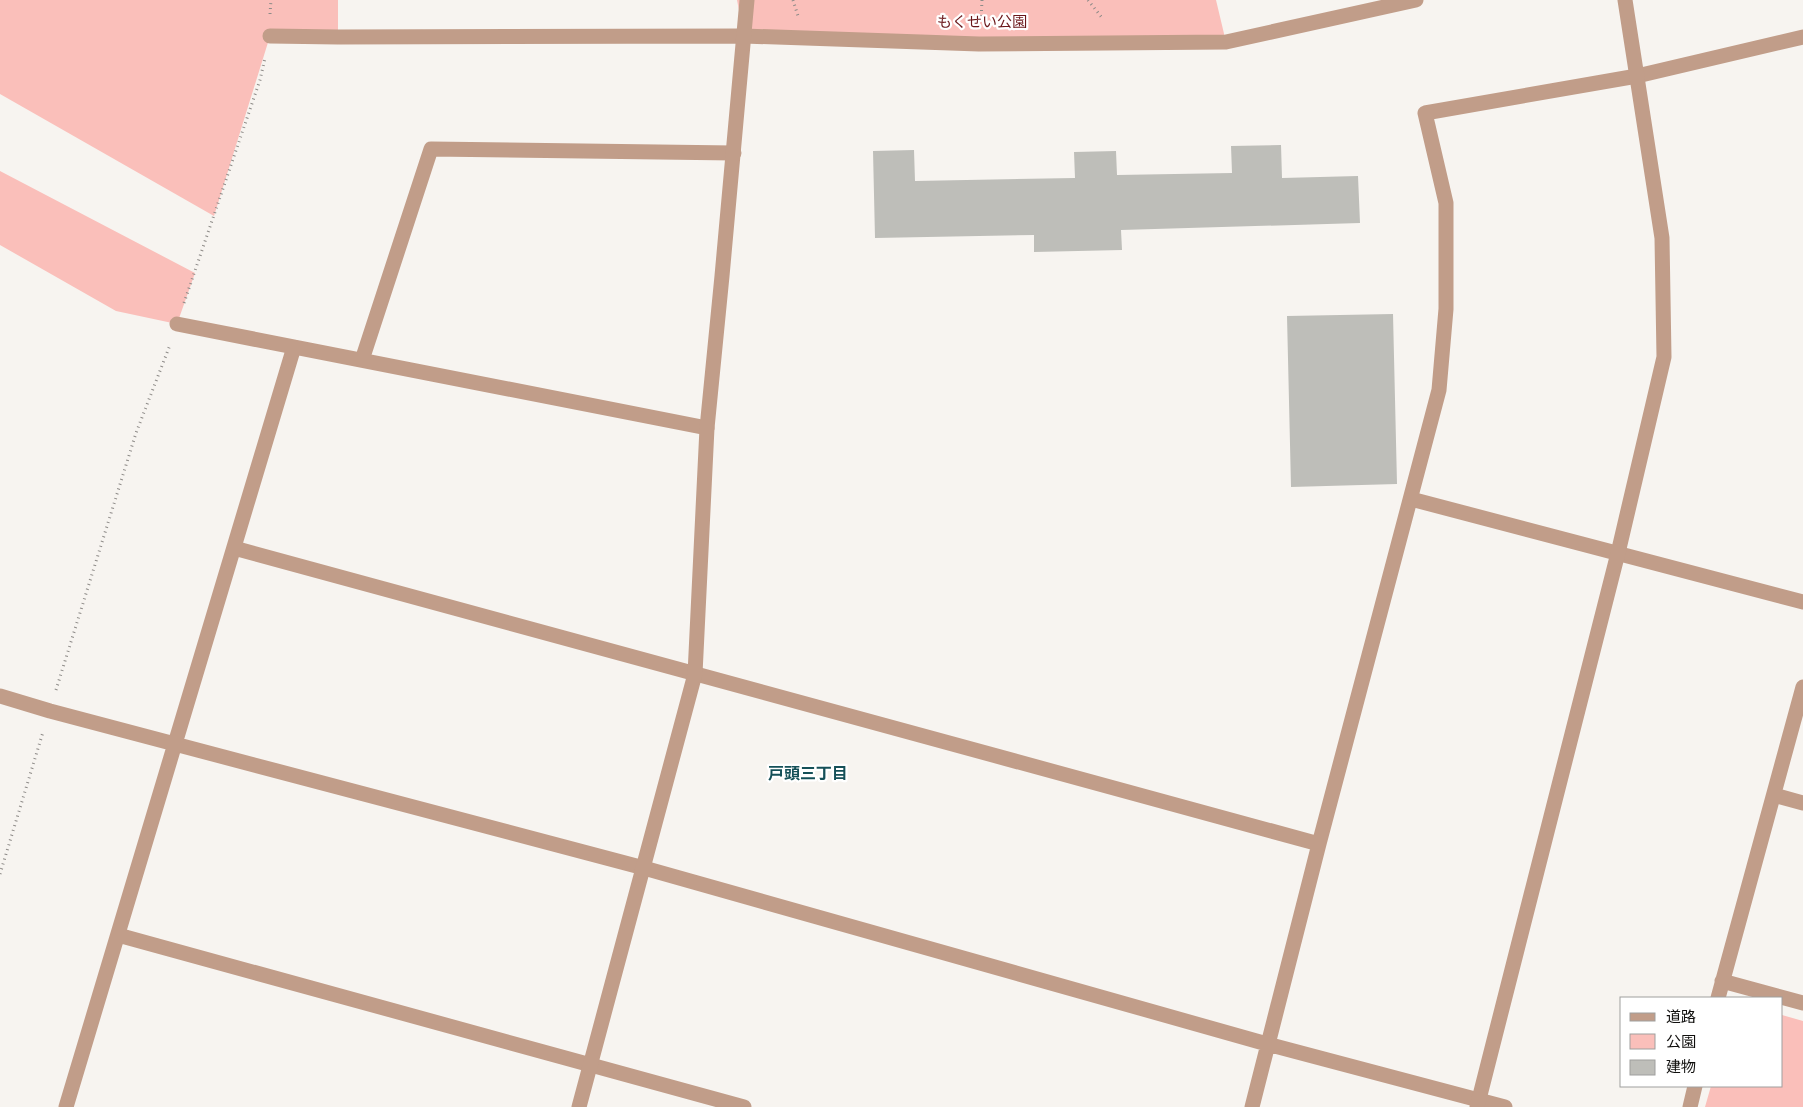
<svg xmlns="http://www.w3.org/2000/svg" width="1803" height="1107" font-family="Mulish,'Noto Sans JP',sans-serif">
  <style>
    .green { fill: #fabfba }
    .building { fill: #bebeb9 }
    .lines { fill: none; stroke-linecap: round; stroke-linejoin: round }
    .path { stroke: #8e8b88; stroke-width: 3; stroke-dasharray: 1 4; stroke-linecap: butt }
    .minor { stroke: #c19d89; stroke-width: 15 }
    .tertiary { stroke: #c19d89; stroke-width: 15 }
    .labels { text-anchor: middle; stroke-width: 4.5; stroke-linejoin: round; paint-order: stroke }
    .park-label { font-size: 15px; fill: #6a171a; stroke: #fff }
    .neighbourhood-label { font-size: 16px; font-weight: bold; fill: #155058; stroke: #fff }
  </style>
  <rect width="100%" height="100%" fill="#f7f4f0"/>
  <path class="green" d="M0,0H338V37L270,36L214,216L0,94Z
    M737,0H1216L1226,42L744,36Z
    M0,171L195,273L177,324L116,311L0,245Z
    M1782,1015L1803,1021V1107H1705L1711,1086H1782Z"/>
  <path class="building" d="M1281,145L1282,178L1358,176L1360,223L1121,230L1122,250L1034,252V235L875,238L873,151L914,150L915,181L1075,178L1074,152L1116,151L1117,175L1232,173L1231,146Z
    M1393,314L1397,484L1291,487L1287,316Z"/>
  <g class="lines">
    <path class="path" d="M793,0L798,16
      M1088,0L1103,19
      M270,14L271,0
      M981,21L982,0
      M184,303L260,80L265,58
      M56,690L136,433L170,345
      M0,874L43,732"/>
    <path class="minor" d="M270,36L338,37L744,36L979,44L1226,42L1416,0
      M177,324L707,428
      M362,360L431,149L734,153
      M1411,499L1803,602
      M234,548L1319,844
      M0,696L50,711L644,868L1267,1044L1505,1107
      M1774,795L1803,803
      M118,935L744,1107
      M1722,981L1803,1003
      M1718,998L1803,687
      M66,1107L294,347
      M1252,1107L1319,844L1439,390L1446,309V203L1425,113L1637,76L1803,37
      M1690,1107L1695,1086"/>
    <path class="tertiary" d="M579,1107L695,674L707,428L722,276L747,0
      M1477,1107L1618,553L1664,357L1662,238L1625,0"/>
  </g>
  <g class="labels">
    <g class="park-label">
      <text x="982" y="27">もくせい公園</text>
    </g>
    <g class="neighbourhood-label">
      <text x="808" y="779">戸頭三丁目</text>
    </g>
  </g>
  <rect x="1620" y="997" width="162" height="90" fill="#ffffff" stroke="#9f9f9e"/>
  <rect x="1630" y="1013" width="25" height="8" fill="#c19d89" stroke="#9f9f9e"/>
  <text x="1666" y="1022" font-size="15" fill="#100f0d">道路</text>
  <rect x="1630" y="1034" width="25" height="15" fill="#fabfba" stroke="#9f9f9e"/>
  <text x="1666" y="1047" font-size="15" fill="#100f0d">公園</text>
  <rect x="1630" y="1060" width="25" height="15" fill="#bebeb9" stroke="#9f9f9e"/>
  <text x="1666" y="1072" font-size="15" fill="#100f0d">建物</text>
</svg>
